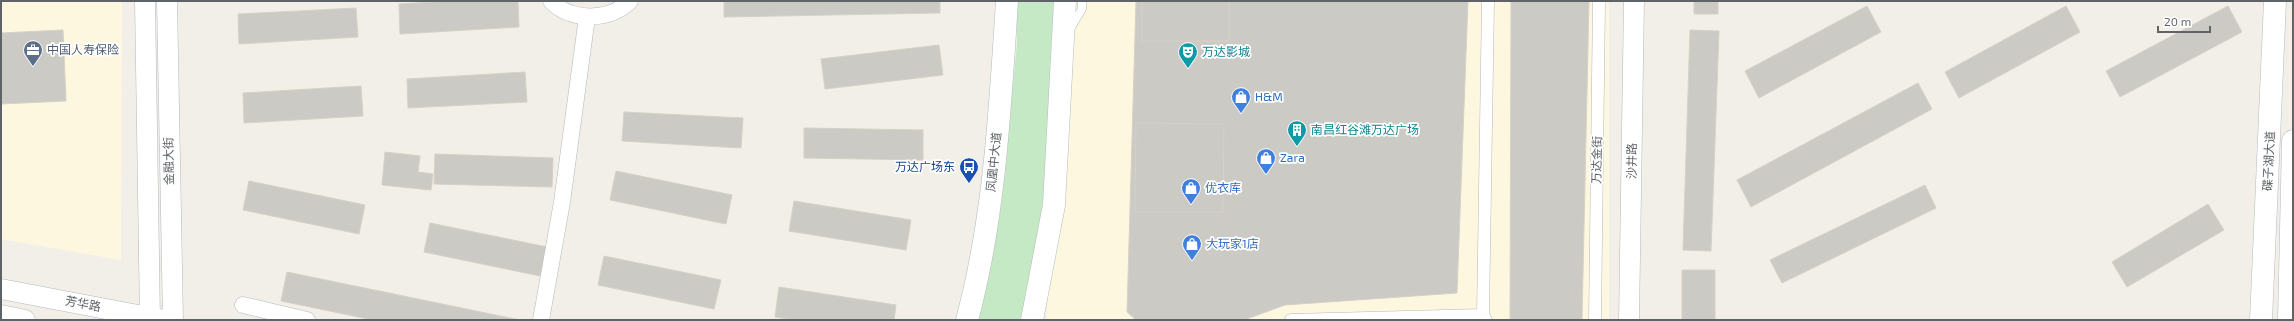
<svg xmlns="http://www.w3.org/2000/svg" width="2294" height="321" font-family="'Exo 2','Noto Sans SC',sans-serif">
  <style>
    .commercial { fill: #fef7e0 }
    .green { fill: #c5e8c5 }
    .building { fill: #cccac5; stroke: #d6d1c6 }
    .lines { fill: none; stroke-linecap: round; stroke-linejoin: round }
    .service-casing { stroke: #b5b8bc; stroke-width: 9 }
    .pedestrian-casing { stroke: #b5b8bc; stroke-width: 13 }
    .minor-casing { stroke: #b5b8bc; stroke-width: 17 }
    .tertiary-casing { stroke: #b5b8bc; stroke-width: 21 }
    .secondary-casing { stroke: #b6babf; stroke-width: 23 }
    .service { stroke: #fff; stroke-width: 8 }
    .pedestrian { stroke: #fff; stroke-width: 12 }
    .minor { stroke: #fff; stroke-width: 16 }
    .tertiary { stroke: #fff; stroke-width: 20 }
    .secondary { stroke: #fff; stroke-width: 22 }
    .labels { text-anchor: middle; stroke-width: 3.5; stroke-linejoin: round; paint-order: stroke }
    .service-label { font-size: 12px; fill: #4e5e75; stroke: #fff; text-anchor: start }
    .culture-label { font-size: 12px; fill: #0d838f; stroke: #fff; text-anchor: start }
    .shop-label { font-size: 12px; fill: #366cbe; stroke: #fff; text-anchor: start }
    .street-label { font-size: 12px; fill: #5f6368; stroke: #fff }
    .transit-label { font-size: 12px; fill: #164399; stroke: #fff; text-anchor: end }
  </style>
  <rect width="100%" height="100%" fill="#f1efe8"/>
  <path class="commercial" d="M1,1H122L121,260L1,239Z
    M1070,1H1609V320H1046Z"/>
  <path class="green" d="M1016,1H1054C1053,107 1048,217 1020,320H978L999,220L1017,44Z"/>
  <path class="building" d="M451,1H518L519,27L400,34L399,4Z
    M724,1H940V13L724,17Z
    M1136,1H1468L1457,293L1285,305L1244,320H1136L1127,312Z
    M1142,1H1229V41H1142Z
    M1511,1H1589L1582,320H1510Z
    M1694,1H1718V14H1694Z
    M1867,6L1881,32L1759,98L1745,71Z
    M2066,6L2080,32L1959,98L1945,72Z
    M2228,6L2242,32L2120,97L2106,71Z
    M356,8L358,37L239,44L238,14Z
    M63,30L66,101L1,104V33Z
    M1690,30L1719,31L1711,251L1683,250Z
    M939,45L943,75L825,89L821,59Z
    M525,72L527,102L408,108L407,79Z
    M1918,83L1932,109L1751,207L1737,180Z
    M361,86L363,116L244,123L243,93Z
    M624,112L743,118L741,148L622,141Z
    M1136,123L1224,124L1223,212H1135Z
    M804,128L923,130V160L804,158Z
    M385,152L420,156L418,172L433,174L431,190L382,185Z
    M435,154L553,158L552,187L434,184Z
    M616,171L732,195L726,224L610,200Z
    M249,181L365,205L359,234L243,210Z
    M1925,185L1936,208L1782,283L1770,260Z
    M794,201L911,220L906,250L789,231Z
    M2208,204L2224,230L2127,287L2112,262Z
    M430,223L547,247L540,276L424,252Z
    M604,256L721,280L714,309L598,285Z
    M1682,270H1715V320H1682Z
    M287,272L520,320H373L281,301Z
    M779,287L896,305L894,320H794L775,317Z"/>
  <g class="lines">
    <g class="service-casing">
      <path id="service" d="M1070,29L1082,9V1"/>
    </g>
    <g class="pedestrian-casing">
      <path id="pedestrian" d="M1291,320L1483,315
        M1486,320L1483,315L1488,1
        M1595,320L1599,1"/>
    </g>
    <g class="minor-casing">
      <path id="minor" d="M551,1C571,22 610,21 630,1
        M243,305L307,320
        M541,320L562,202L587,17"/>
    </g>
    <g class="tertiary-casing">
      <path id="tertiary" d="M145,1L150,320
        M167,1L173,320
        M1,289L164,320
        M1,315L25,320
        M1629,320L1634,1"/>
    </g>
    <g class="secondary-casing">
      <path id="secondary" d="M967,320C995,216 1000,108 1007,1
        M1032,320L1054,205L1065,1
        M2261,320L2275,1
        M2289,320L2293,141"/>
    </g>
    <use href="#service" class="service"/>
    <use href="#pedestrian" class="pedestrian"/>
    <use href="#minor" class="minor"/>
    <use href="#tertiary" class="tertiary"/>
    <use href="#secondary" class="secondary"/>
  </g>
  <defs>
    <g id="office-pin" transform="scale(1)"><path d="M0 17L-7.5 6A9.5 9.5 0 1 1 7.5 6Z" fill="#5c6f8a" stroke="#fff"/><path d="M-6-3h4V-5.5h4V-3h4V5H-6ZM-1-4.5V-3h2v-1.5ZM-6 0V1H6V0Z" fill="#fff"/></g>
    <g id="theatre-pin" transform="scale(1)"><path d="M0 17L-7.5 6A9.5 9.5 0 1 1 7.5 6Z" fill="#0f9aa8" stroke="#fff"/><path d="M-5-5.5Q0-4 5-5.5V0Q5 5 0 6Q-5 5-5 0ZM-3.3-2.5H-1v1.5H-3.3ZM1-2.5H3.3v1.5H1ZM-2.8 1Q0 5.5 2.8 1Z" fill="#fff"/></g>
    <g id="shop-pin" transform="scale(1)"><path d="M0 17L-7.5 6A9.5 9.5 0 1 1 7.5 6Z" fill="#3f7fe0" stroke="#fff"/><path d="M-5-2.5h2.3a2.7 3.5 0 0 1 5.4 0H5L5.5 6h-11ZM-1.5-2.5h3a1.5 2.3 0 0 0-3 0Z" fill="#fff"/></g>
    <g id="building-pin" transform="scale(1)"><path d="M0 17L-7.5 6A9.5 9.5 0 1 1 7.5 6Z" fill="#0f9aa8" stroke="#fff"/><path d="M-4-6H4V6H1V3H-1V6H-4ZM-2.5-4.3h1.7v1.8h-1.7ZM.8-4.3h1.7v1.8H.8ZM-2.5-1h1.7V.8h-1.7ZM.8-1h1.7V.8H.8Z" fill="#fff"/></g>
    <g id="bus-pin" transform="scale(1)"><path d="M0 17L-7.5 6A9.5 9.5 0 1 1 7.5 6Z" fill="#1a4fb4" stroke="#fff"/><path d="M-5-6H5V4H4V6H2V4H-2V6H-4V4H-5ZM-3.5-4V0h7V-4ZM-3.5 1.2v1.5H-2V1.2ZM2 1.2v1.5H3.5V1.2Z" fill="#fff"/></g>
  </defs>
  <g fill-rule="evenodd">
    <use href="#office-pin" x="33" y="50"/>
    <use href="#theatre-pin" x="1188" y="52"/>
    <use href="#shop-pin" x="1241" y="97"/>
    <use href="#building-pin" x="1297" y="130"/>
    <use href="#shop-pin" x="1266" y="158"/>
    <use href="#bus-pin" x="969" y="167"/>
    <use href="#shop-pin" x="1191" y="188"/>
    <use href="#shop-pin" x="1192" y="244"/>
  </g>
  <g class="labels">
    <g class="service-label">
      <text x="47" y="54">中国人寿保险</text>
    </g>
    <g class="culture-label">
      <text x="1202" y="56">万达影城</text>
      <text x="1311" y="134">南昌红谷滩万达广场</text>
    </g>
    <g class="shop-label">
      <text x="1255" y="101">H&amp;M</text>
      <text x="1280" y="162">Zara</text>
      <text x="1205" y="192">优衣库</text>
      <text x="1206" y="248">大玩家1店</text>
    </g>
    <g class="street-label">
      <text transform="translate(1597 160) rotate(-89)" y="4">万达金街</text>
      <text transform="translate(169 161) rotate(-91)" y="4">金融大街</text>
      <text transform="translate(1632 161) rotate(-89)" y="4">沙井路</text>
      <text transform="translate(2269 161) rotate(-87)" y="4">碟子湖大道</text>
      <text transform="translate(994 162) rotate(-84)" y="4">凤凰中大道</text>
      <text transform="translate(83 304) rotate(11)" y="4">芳华路</text>
    </g>
    <g class="transit-label">
      <text x="955" y="171">万达广场东</text>
    </g>
  </g>
  <rect width="2294" height="321" fill="none" stroke="#5f6368" stroke-width="4"/>
  <path d="M2158 26v6h52v-6" fill="none" stroke="#5f6368" stroke-width="2"/>
  <text x="2164" y="26" font-size="12" fill="#5f6368" stroke="#ffffff" stroke-width="3" paint-order="stroke">20 m</text>
</svg>
